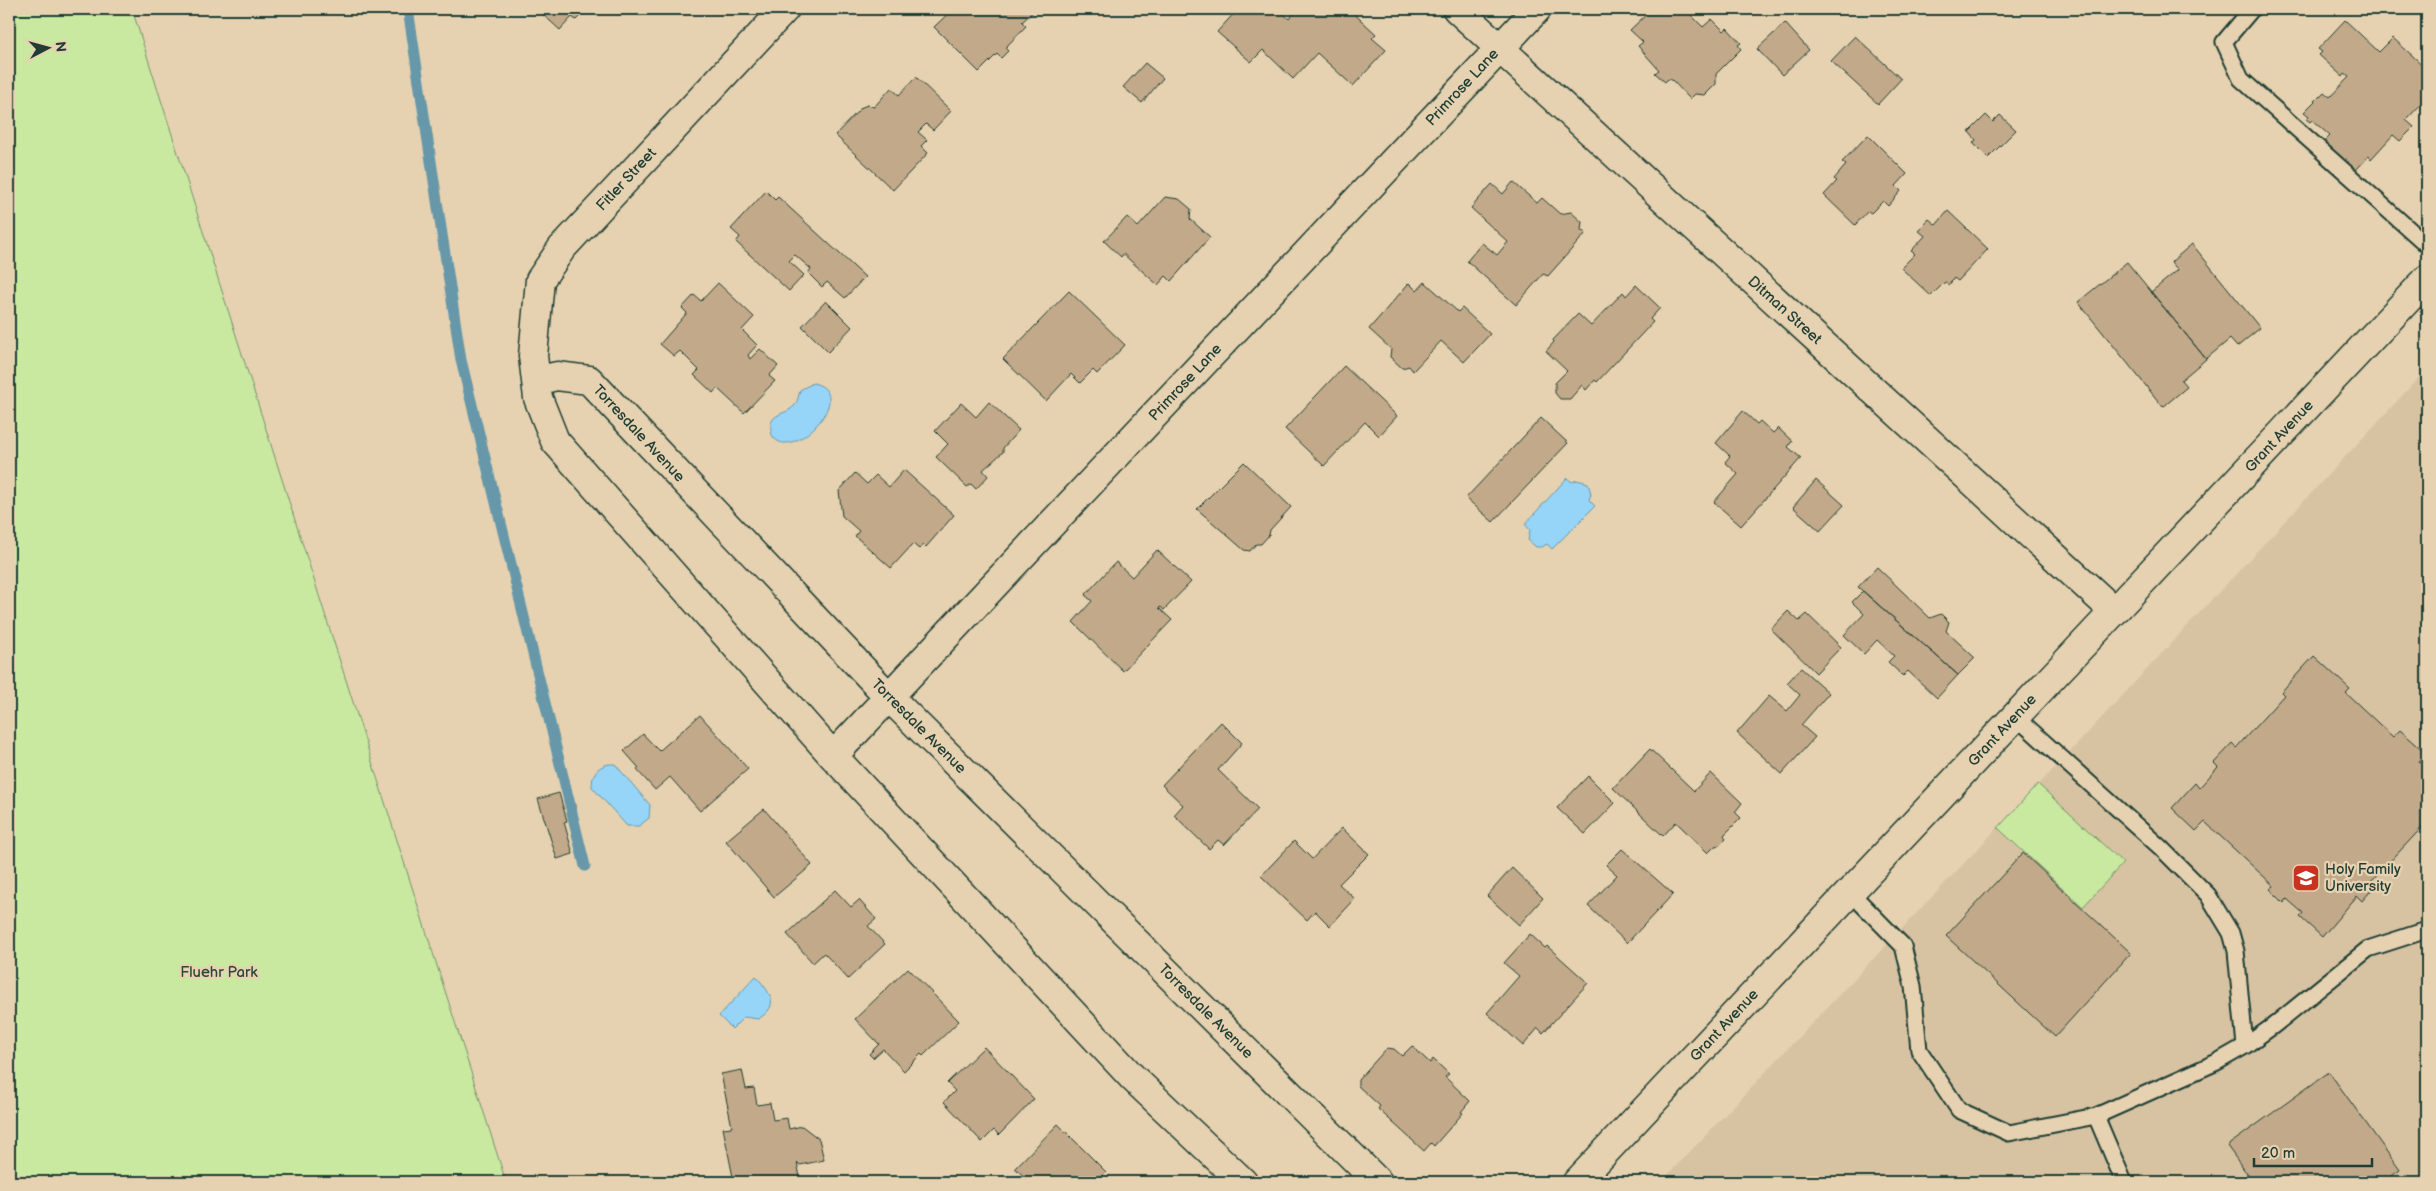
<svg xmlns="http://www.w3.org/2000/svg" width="2436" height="1191" font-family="'Balsamiq Sans',sans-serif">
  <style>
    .built { fill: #d7c3a2 }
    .green { fill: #c9e9a1; stroke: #74936a }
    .water { fill: #96d4f8; stroke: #6698aa }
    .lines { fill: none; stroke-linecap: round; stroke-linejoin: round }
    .stream { stroke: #6698aa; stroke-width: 11 }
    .building { fill: #c2a989; stroke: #1f3d34 }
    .lane-casing { stroke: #1f3d34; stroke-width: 19 }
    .street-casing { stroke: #1f3d34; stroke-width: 31 }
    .secondary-casing { stroke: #1f3d34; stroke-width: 31 }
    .lane { stroke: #e6d2b0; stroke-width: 15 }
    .street { stroke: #e6d2b0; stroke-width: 28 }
    .secondary { stroke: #e6d2b0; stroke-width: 28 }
    .labels { text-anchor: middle; stroke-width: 4.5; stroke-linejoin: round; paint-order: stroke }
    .street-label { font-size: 15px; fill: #1f3d34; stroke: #e6d2b0 }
    .poi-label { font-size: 15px; fill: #1f3d34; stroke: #e6d2b0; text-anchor: start }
    .park-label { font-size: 15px; fill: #284639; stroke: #e6d2b0 }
  </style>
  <rect width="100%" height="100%" fill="#e6d2b0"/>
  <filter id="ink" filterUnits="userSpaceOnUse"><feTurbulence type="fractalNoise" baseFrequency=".02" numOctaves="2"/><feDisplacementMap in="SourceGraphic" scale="10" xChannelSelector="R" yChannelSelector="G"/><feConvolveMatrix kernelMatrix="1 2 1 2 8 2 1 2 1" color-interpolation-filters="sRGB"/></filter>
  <g filter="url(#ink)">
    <path class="built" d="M2427,369V1182H1661L2066,756Z"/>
    <path class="green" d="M9,9H132L506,1182H9Z
      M2038,784L2123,863L2083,907L1998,828Z"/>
    <path class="water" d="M813,383C859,393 794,462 774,438C771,434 770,428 771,423C775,412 788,414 795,405C798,401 799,394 800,390Z
      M1567,478L1572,482L1577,480L1588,483L1591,494L1589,500L1595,506L1552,549L1547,544L1542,547H1536L1528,540L1530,530L1525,524Z
      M609,764H615L650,805L649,818L639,826H627L592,787C592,774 596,767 609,764Z
      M756,976C769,992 782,1005 758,1019L744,1017L732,1029L719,1016Z"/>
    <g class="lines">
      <path class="stream" d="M408,9L461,360L585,866"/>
    </g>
    <path class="building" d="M537,9H587L576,20L572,17L560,30Z
      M953,9H1036L1022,22L1026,26L1005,48L1008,51L1001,58L997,54L979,72L934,27Z
      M1238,9H1278L1289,19L1298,9H1349L1376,34L1372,38L1386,50L1353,86L1317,53L1293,79L1263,50L1251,62L1217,32Z
      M1652,9H1685L1703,27L1712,19L1724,31L1727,28L1741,43L1738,45L1741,49L1716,74V84L1705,95L1695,94L1690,99L1672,80L1668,79L1665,82L1655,73L1659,70L1638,46L1643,42L1630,30Z
      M2345,20L2379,52L2393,38L2427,69V92L2425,94L2427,98L2406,120L2414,127L2400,141L2393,135L2371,159L2369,156L2355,171L2324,142L2330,136L2312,120L2310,122L2306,119L2309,116L2304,112L2324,92L2330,97L2349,77L2345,74L2343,77L2319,55L2322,52L2318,49Z
      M1785,23L1809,50L1782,75L1757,49Z
      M1855,36L1901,79L1878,104L1831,61Z
      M1145,63L1163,78L1142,103L1123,87Z
      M916,77L951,111L933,130L926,124L918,132L927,140L921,146L928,153L893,190L835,135L862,107L868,105L874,107L891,88L899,95Z
      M1986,115L1993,122L2000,115L2016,130L1988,158L1973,143L1976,140L1969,132Z
      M1868,135L1907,174L1896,186L1901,191L1888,206L1883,201L1871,213L1868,211L1855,225L1824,195L1837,181L1834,179L1846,165L1842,162Z
      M1513,182L1537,203L1542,198L1560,214L1571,212L1582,222L1581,230L1586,233L1548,276L1543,274L1516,305L1467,261L1482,243L1497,255L1508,242L1471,208L1492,184L1503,194Z
      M766,191L775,200L778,197L865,277L845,298L827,282L822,287L808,273L811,269L795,255L789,261L804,275L789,291L736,242L740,237L731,229Z
      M1165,197L1179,199L1191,209L1190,219L1210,237L1171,281L1166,276L1158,285L1123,254L1121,257L1104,241L1127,217L1138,227Z
      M1948,211L1988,249L1958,281L1954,278L1949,285L1945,282L1931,296L1901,268L1915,254L1911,251L1925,236L1918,230L1929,219L1936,225Z
      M2192,244L2260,328L2237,347L2230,339L2206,359L2151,292L2178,270L2171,262Z
      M2127,262L2206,359L2181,380L2187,387L2163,407L2078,302Z
      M1425,282L1458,312L1462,308L1490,334L1464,362L1441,341L1413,371L1409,366L1402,368L1390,357L1391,349L1369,329L1409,283L1417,291Z
      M718,283L754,317L742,330L757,345L748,355L750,359L760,349L778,366L769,376L775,381L744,413L717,388L713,393L694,375L699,370L680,351L674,356L660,344L687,313L682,308L694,295L701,301Z
      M1636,285L1660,308L1650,319L1653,322L1597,382L1595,380L1586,390L1582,385L1570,399H1560L1555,393V383L1567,371L1546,351L1554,342L1553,340L1578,314L1591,326L1623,292L1626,296Z
      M1069,291L1125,345L1097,374L1093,370L1080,383L1071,374L1046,401L1003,359Z
      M826,301L852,327L828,352L802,326Z
      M1344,366L1397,416L1379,436L1365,422L1324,466L1285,429Z
      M989,402L1019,430L1003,448V452L983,470L988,476L976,489L971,484L967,487L936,457L948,444L935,431L961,403L976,417Z
      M1743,411L1757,424L1760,421L1773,433L1778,428L1792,441L1788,447L1801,458L1741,526L1714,502L1738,474L1725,462L1730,456L1716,443Z
      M1541,418L1568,443L1493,522L1466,498Z
      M1244,462L1291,507L1270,530L1269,535L1261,544H1256L1250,551L1244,550L1197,509Z
      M904,470L954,515L926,547L924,545L919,549L913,544L891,568L855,536L859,531L842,516L839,491L855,473L867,484L876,475L889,487Z
      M1816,480L1844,505L1820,531L1793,507Z
      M1157,550L1191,582L1164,610L1161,607L1159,608L1172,620L1123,671L1073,622L1092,601L1085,595L1116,562L1132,577Z
      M1877,567L1930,618L1941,614L1949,622L1946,631L1975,658L1958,675L1858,587Z
      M1863,591L1958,675L1937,698L1908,671L1903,676L1888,662L1894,656L1877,640L1864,654L1844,635L1864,614L1852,602Z
      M1788,611L1799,621L1807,614L1841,647L1816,673L1771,629Z
      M2314,656L2350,689L2346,693L2393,737L2400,730L2426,753L2418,761L2427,770V822L2371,882L2375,886L2362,901L2357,896L2322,937L2300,917L2303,913L2287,899L2284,903L2270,889L2274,886L2205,822L2196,831L2172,808L2195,783L2199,788L2218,767L2214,763L2232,744L2236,748L2284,695L2281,692Z
      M1801,668L1829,693L1801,725L1815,737L1782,774L1737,733L1769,696L1787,711L1800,695L1787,683Z
      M700,715L748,769L700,811L670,777L655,790L637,770L639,768L624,751L643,734L659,751Z
      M1221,722L1242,743L1218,770L1258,809L1224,845L1218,840L1209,849L1174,815L1183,805L1162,785Z
      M1650,749L1694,791L1711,773L1742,803L1735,812L1741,818L1724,835L1726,839L1720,845L1715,846L1708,853L1676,822L1663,836L1613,788Z
      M1588,776L1615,803L1585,834L1557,808Z
      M559,793L567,821L564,822L573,854L557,859L538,799Z
      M764,809L812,865L774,897L726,841Z
      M1342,828L1369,854L1339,884L1355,899L1330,926L1315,911L1307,920L1261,876L1294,841L1312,859Z
      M1622,849L1673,894L1627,943L1588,906L1617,875L1606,865Z
      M2023,853L2131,953L2055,1037L1946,936Z
      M1512,868L1543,898L1519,925L1487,896Z
      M835,890L851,907L859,900L876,919L868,926L885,944L848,979L824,953L813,963L787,934Z
      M1530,934L1545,948L1547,946L1588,983L1543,1033L1538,1028L1523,1046L1487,1013L1519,976L1504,963Z
      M908,968L959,1021L923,1056L921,1054L904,1071L883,1049L873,1058L869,1054L879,1044L855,1019Z
      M1412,1046L1430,1063L1433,1059L1449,1074L1445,1077L1470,1101L1461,1112L1463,1113L1434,1146L1431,1143L1424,1151L1378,1109L1380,1106L1358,1086V1080L1387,1048L1394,1049L1402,1056Z
      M984,1047L1034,1099L999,1135L994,1130L982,1142L944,1102L955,1091L947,1083Z
      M742,1070L746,1089L754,1088L757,1105L770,1103L773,1120L787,1118L789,1129L802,1126L819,1139L824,1160L800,1165L797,1162L801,1182H734L723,1128L732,1127L721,1074Z
      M2329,1072L2400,1170L2383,1182H2253L2227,1146Z
      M1058,1124L1106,1172L1095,1182H1030L1015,1168Z"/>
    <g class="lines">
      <g class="lane-casing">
        <path id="lane" d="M2252,9L2224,42L2241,79L2427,245
          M2015,716L2161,848L2208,895L2231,933L2236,951L2245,1046
          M1850,892L1903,946L1913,986L1919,1050L1959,1110L2009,1133L2096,1116L2217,1062L2245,1046L2273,1026L2368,949L2427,930
          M2096,1116L2124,1182"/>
      </g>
      <g class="street-casing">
        <path id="street" d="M785,9L562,248L540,280L533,356L538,398L555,441L833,756L1132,1077L1243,1182
          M1457,9L2114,611
          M536,381L557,376L589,380L888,696L1378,1182
          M833,756L1537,9"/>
      </g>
      <g class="secondary-casing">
        <path id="secondary" d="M1577,1182L2427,279"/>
      </g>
      <use href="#lane" class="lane"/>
      <use href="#street" class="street"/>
      <use href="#secondary" class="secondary"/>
    </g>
  </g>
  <defs>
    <g id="university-square" transform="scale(1.4375)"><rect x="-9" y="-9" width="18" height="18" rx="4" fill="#c8321e" stroke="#e6d2b0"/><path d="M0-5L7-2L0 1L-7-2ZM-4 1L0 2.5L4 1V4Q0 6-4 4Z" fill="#fff"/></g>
  </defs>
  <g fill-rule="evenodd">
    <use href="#university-square" x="2306" y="878"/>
  </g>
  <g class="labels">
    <g class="street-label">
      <text transform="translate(1462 87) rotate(-47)" y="5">Primrose Lane</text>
      <text transform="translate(626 179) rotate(-47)" y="5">Fitler Street</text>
      <text transform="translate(1785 310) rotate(42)" y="5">Ditman Street</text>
      <text transform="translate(1185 382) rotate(-47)" y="5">Primrose Lane</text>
      <text transform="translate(639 433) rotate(47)" y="5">Torresdale Avenue</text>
      <text transform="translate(2279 436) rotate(-47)" y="5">Grant Avenue</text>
      <text transform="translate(919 726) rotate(45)" y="5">Torresdale Avenue</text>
      <text transform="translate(2002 730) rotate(-47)" y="5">Grant Avenue</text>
      <text transform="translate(1206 1011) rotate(45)" y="5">Torresdale Avenue</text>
      <text transform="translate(1724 1025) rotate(-47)" y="5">Grant Avenue</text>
    </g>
    <g class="poi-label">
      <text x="2325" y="874">Holy Family<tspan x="2325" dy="17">University</tspan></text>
    </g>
    <g class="park-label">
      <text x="219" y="977">Fluehr Park</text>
    </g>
  </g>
  <rect width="2436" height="1191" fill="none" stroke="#e6d2b0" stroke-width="30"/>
  <rect x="15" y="15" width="2406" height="1161" fill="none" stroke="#1f3d34" stroke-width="2" filter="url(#ink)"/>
  <g transform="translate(48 48) rotate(84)" stroke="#e6d2b0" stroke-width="4" paint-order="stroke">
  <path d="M0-4L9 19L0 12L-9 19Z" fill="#1f3d34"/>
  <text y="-8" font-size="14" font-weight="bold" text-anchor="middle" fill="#1f3d34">N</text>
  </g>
  <path d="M2254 1158v8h118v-8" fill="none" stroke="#1f3d34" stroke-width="2.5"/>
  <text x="2261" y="1158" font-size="15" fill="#1f3d34" stroke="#e6d2b0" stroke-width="4" paint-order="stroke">20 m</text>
</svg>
